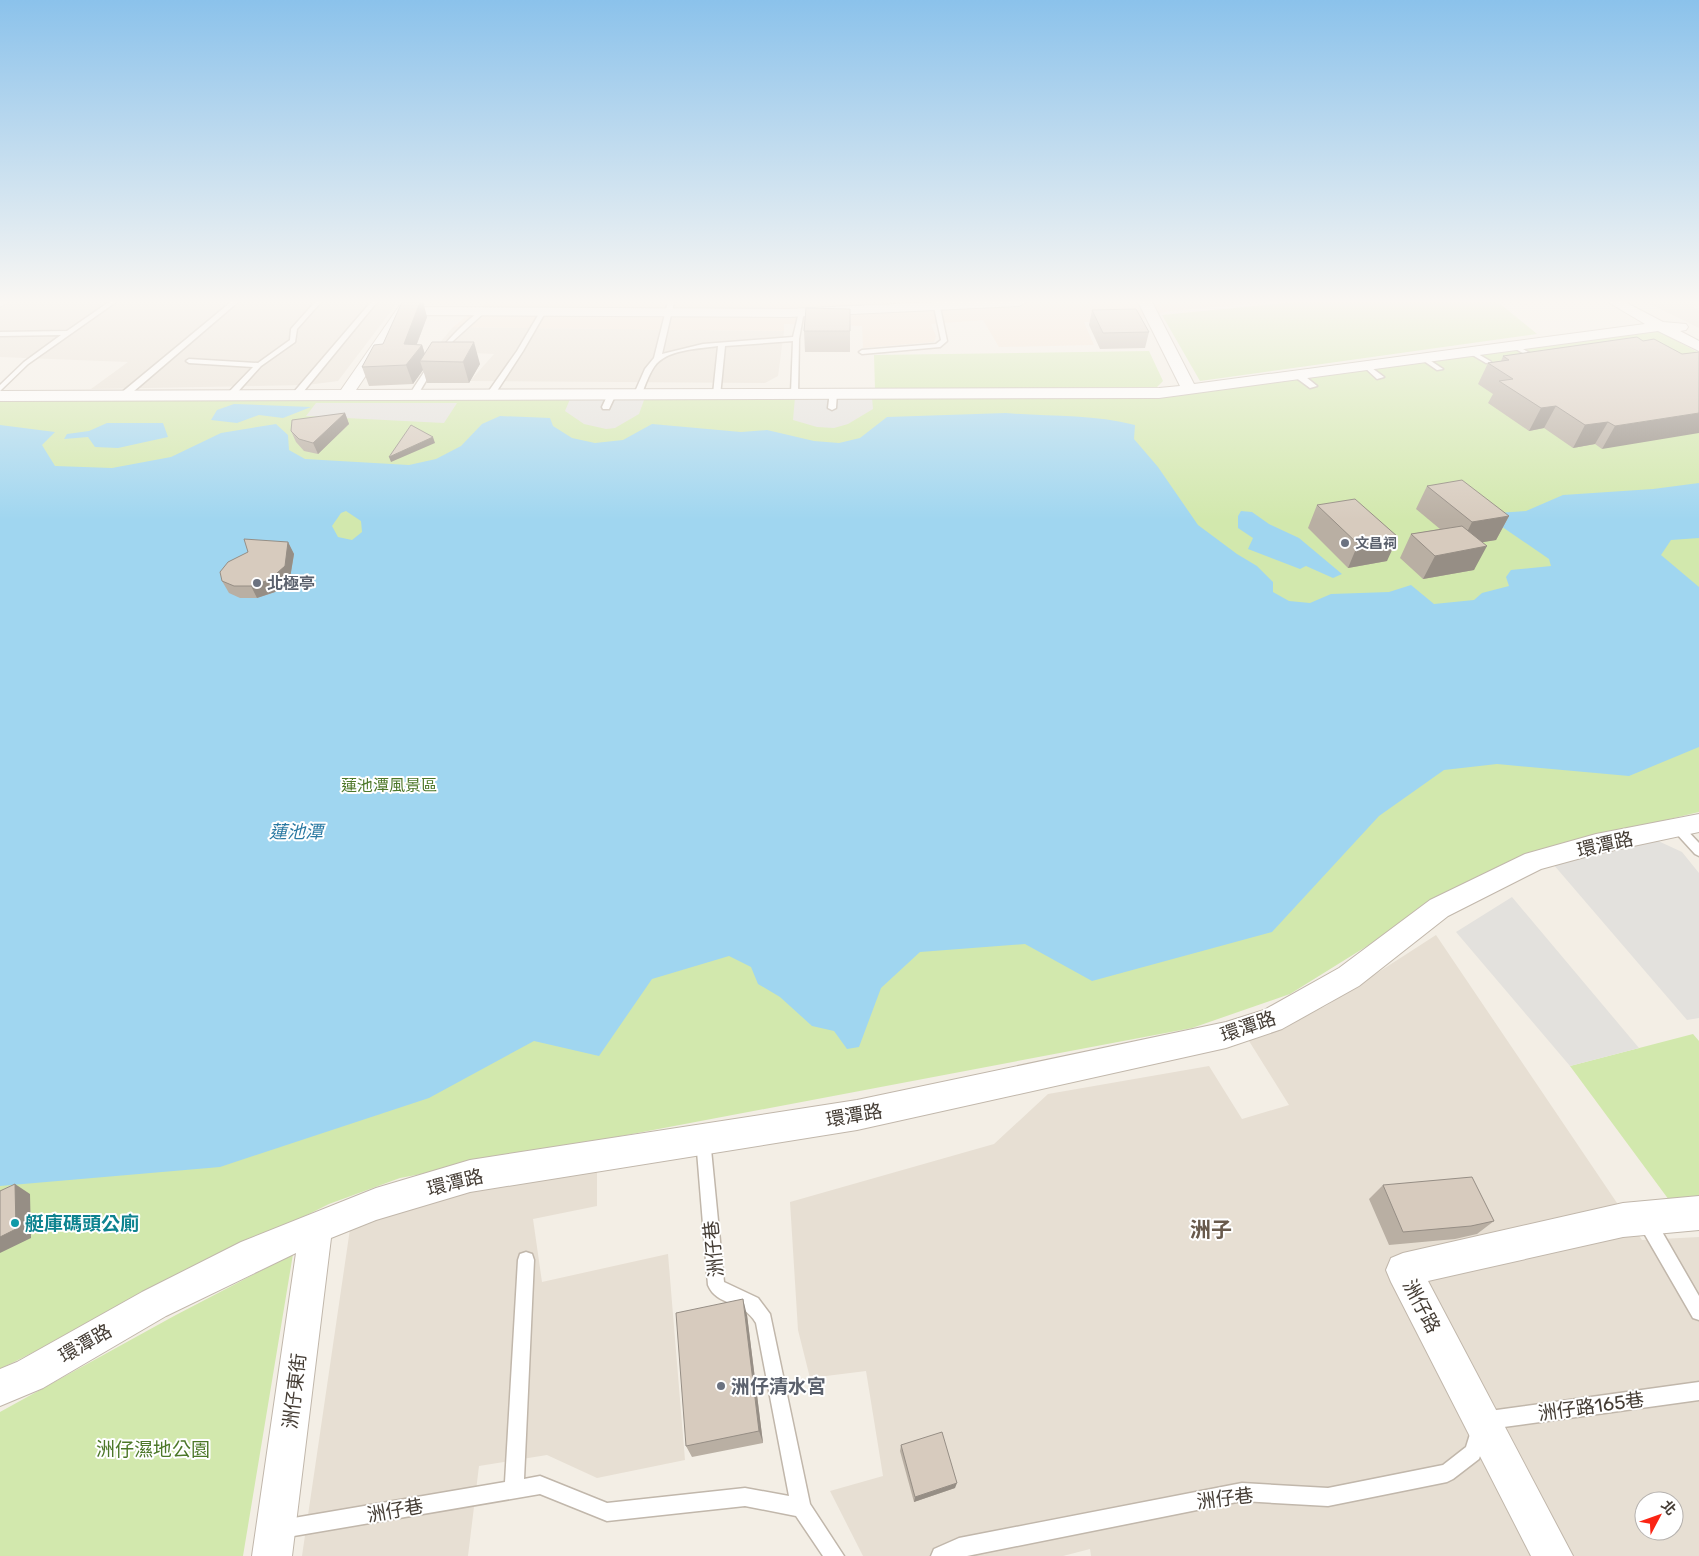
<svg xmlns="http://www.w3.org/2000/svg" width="1699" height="1556" font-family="Rubik,'Noto Sans TC',sans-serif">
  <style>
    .residential { fill: #e7dfd3; fill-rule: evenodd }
    .commercial { fill: #f5e2d0 }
    .green { fill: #d2e8ad }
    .parking { fill: #e3e1dd }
    .water { fill: #a0d6f0; fill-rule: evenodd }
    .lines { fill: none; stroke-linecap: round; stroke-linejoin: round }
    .lane-casing { stroke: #c1b7ab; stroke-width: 3 }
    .street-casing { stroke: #c1b7ab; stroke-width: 2 }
    .lane { fill: #fff; fill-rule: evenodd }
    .street { fill: #fff; fill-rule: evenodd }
    .wall { fill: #b9afa3 }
    .shaded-wall { fill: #968e85 }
    .building { fill: #d7cbbe; stroke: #968e85 }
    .worship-dot { fill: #6b7280; stroke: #fff; stroke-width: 2 }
    .culture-dot { fill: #0f9aa8; stroke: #fff; stroke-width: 2 }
    .labels { text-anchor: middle; stroke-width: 4; stroke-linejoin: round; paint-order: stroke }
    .far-worship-label { font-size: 14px; font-weight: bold; fill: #5b616d; stroke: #fff; text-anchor: start }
    .worship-label { font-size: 16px; font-weight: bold; fill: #5b616d; stroke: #fff; text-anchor: start }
    .park-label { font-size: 16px; fill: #4c7728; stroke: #fff }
    .water-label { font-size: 18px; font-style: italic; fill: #2a79a2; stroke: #fff }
    .near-street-label { font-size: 19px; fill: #453d35; stroke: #fff }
    .near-culture-label { font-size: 19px; font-weight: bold; fill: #0d838f; stroke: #fff; text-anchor: start }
    .near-worship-label { font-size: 19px; font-weight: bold; fill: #5b616d; stroke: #fff; text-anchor: start }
    .near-park-label { font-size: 19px; fill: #4c7728; stroke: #fff }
    .near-neighbourhood-label { font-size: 21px; font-weight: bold; fill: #685a4c; stroke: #fff }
  </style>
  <rect width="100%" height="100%" fill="#f3eee5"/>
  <path class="residential" d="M12,302H398L338,381L307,385L91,389L128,362L0,357V308Z
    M1646,302H1690L1697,305L1692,307L1699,310V328Z
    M453,327L784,331L778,376L765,383L470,381L494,354L433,351Z
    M1436,935L1642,1240L1699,1237V1556H1091L1090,1549L1063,1556H863L830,1491L883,1476L866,1371L810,1378L798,1330L790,1202L994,1144L1048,1094L1209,1066L1242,1119L1289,1105L1249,1041L1326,1006ZM1644,1501H1674V1531H1644Z
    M597,1164V1206L533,1219L542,1282L668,1254L685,1460L597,1478L547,1455L479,1466L468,1556H302L350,1229L466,1185Z"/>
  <path class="commercial" d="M486,302H1270L1169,311L1135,321L1084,322L1094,345L999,347L983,320L931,324L936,336L934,342L863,348L862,326L784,324V331L453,327Z"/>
  <path class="green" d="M1294,302H1498L1537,334L1200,381L1162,315Z
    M1655,329L1699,353V812L1557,846L1380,938L1290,994L1192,1028L400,1178L329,1204L0,1369V398L1172,395Z
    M1149,351L1163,381L1157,387L875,389L874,355Z
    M1693,1034L1699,1041V1198L1669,1200L1570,1066Z
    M293,1254L243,1556H0V1412L174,1316Z"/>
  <path class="parking" d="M795,397H872L873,409L848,424L834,428L817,427L793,420Z
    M570,399L644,400L639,414L615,428L606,429L584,424L565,411Z
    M316,403H457L444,423L306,416Z
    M1656,840L1682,852L1699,873V1018L1687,1020L1553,864Z
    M1512,897L1639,1048L1570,1066L1456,932Z"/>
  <path class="water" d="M234,404L311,407L283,418L259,415L237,423L211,420L217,410Z
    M1006,413C1049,417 1093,414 1135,425L1134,439L1158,467L1198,525L1237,554L1257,566L1273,582V592L1289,601L1310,603L1331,594L1389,592L1411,585L1434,604L1474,600L1482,593L1509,586L1506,577L1511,570L1551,566L1549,559L1495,522L1498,513L1526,511L1563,495L1653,489L1699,483V538L1671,540L1661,555L1699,587V747L1629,776L1497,764L1444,770L1379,816L1272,932L1092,981L1025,944L920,952L881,988L859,1047L847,1049L834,1031L812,1026L780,997L758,984L751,967L729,956L652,979L599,1056L534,1041L429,1098L220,1167L0,1186V425L55,432L42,445L55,466L112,468L171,457L221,433L276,424L288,435L289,450L305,459L409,465L436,459L461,446L482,424L500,416L550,418L553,426L572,438L595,443L623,440L652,424L741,432L767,430L814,441L839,443L860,438L887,417ZM346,511L361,521L362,532L352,540L338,537L332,526L341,513Z
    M107,423H163L168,437L118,448L95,447L88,437L64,439L67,434L89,431Z
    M1241,511L1252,512L1269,524L1299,538L1342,574L1333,578L1306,566L1300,569L1248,549L1253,538L1238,528V516Z"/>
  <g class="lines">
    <g class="lane-casing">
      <path id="lane" d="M109,302H116L28,364L0,391V385L24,362L61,335L0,336V332L67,331Z
        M231,302H238L127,397H121V393Z
        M315,302H321L297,329L295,342L261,366L234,396L227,394L253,367L189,363L186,361L189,359L258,363L290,340L291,329Z
        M371,302H377L299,397H293V393Z
        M668,302H674L662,354L703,344L793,337L799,312L804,311L799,339L798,395L791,393L793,341L725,346L720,396L713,394L718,346C698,349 666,349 654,367C648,376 645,386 641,396H635L634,394L645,369L654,358Z
        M933,302H939L947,341L940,347L862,354L859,352L862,350L936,344L941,340Z
        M480,311L485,312L453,341L439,359L417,396H411L410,394C430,362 449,334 480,311Z
        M540,312L545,313L523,351L493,397H487L486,395L517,351Z
        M1512,345H1516L1535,356L1530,357L1512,347Z
        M1471,350L1490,361L1491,362L1486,363L1469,353V351Z
        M1421,357H1425L1443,369L1437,370L1421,359Z
        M1364,365H1368L1384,377L1377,379L1364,367Z
        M1295,373H1301L1317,386L1310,388L1295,377Z
        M830,391L837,393L836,408L832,410L828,408Z
        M609,392L616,394L609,409H603L602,407Z
        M1678,824L1682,825L1699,843V856L1695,854L1674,831L1672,828L1674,825Z
        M703,1132L708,1134L710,1139L724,1282L758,1298L770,1314L810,1504L844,1556H823L796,1516L745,1506L607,1521L540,1494L282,1538L275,1536L273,1529L275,1522L282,1520L505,1482L518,1260L520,1254L526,1252L532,1254L534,1260L524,1479L540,1476L607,1503L745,1488L789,1496L756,1323C742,1299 717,1307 708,1285L696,1139L698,1134Z
        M1647,1214L1653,1216L1699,1296V1320L1693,1318L1641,1228L1639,1222L1641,1216Z
        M1699,1382V1400L1489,1429L1479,1459L1453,1479L1447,1482L1328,1506L1242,1501L967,1556H931L934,1549L959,1538L1242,1483L1328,1488L1443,1465L1466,1447L1476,1415L1482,1412Z"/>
    </g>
    <g class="street-casing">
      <path id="street" d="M0,302H9L0,307Z
        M402,302H416L412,307L789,309L937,302H1026L1019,306L789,317L407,315L356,390L1159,388L1180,386L1138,302H1152L1194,384L1645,324L1608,302H1625L1663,322L1686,324L1688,327L1686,330L1680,331L1699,341V351L1658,331L1159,398L0,401V391L341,390Z
        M1699,814V832L1596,854L1541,869L1448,916L1359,986L1282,1029L1226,1048L857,1130L470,1192L376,1220L331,1238L292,1556H252L296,1253L166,1316L43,1388L0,1406V1369L17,1362L142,1292L241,1242L376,1188L470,1160L857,1100L1226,1022L1264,1010L1339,968L1430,900L1525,854L1596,834Z
        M1699,1196V1230L1623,1237L1428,1281L1573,1556H1531L1391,1282L1386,1270L1391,1258L1403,1253L1623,1203Z"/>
    </g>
    <use href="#lane" class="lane"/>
    <use href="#street" class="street"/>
  </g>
  <path class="wall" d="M402,302H423L427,317L417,344L422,345L425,354L480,364L469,383H427L423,370L413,384L369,386L362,367L383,344Z
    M850,309V352H805L804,331Z
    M1092,310L1149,332L1145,348L1100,349L1089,325Z
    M1643,341L1682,354L1602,449L1595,444L1573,448L1544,428L1529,431L1488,403L1493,394L1478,384L1488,363L1501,361L1503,356Z
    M345,413L349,424L318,454L304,451L296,442L291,431Z
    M1427,486L1509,516L1496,540L1482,542L1474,570L1423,579L1400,558L1411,534L1440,529L1416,509Z
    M1317,505L1387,561L1348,568L1308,528Z
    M288,542L294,554L290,578L275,592L257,598H240L229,593L222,581Z
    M1383,1185L1494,1221L1477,1234L1455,1239L1389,1245L1369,1199Z
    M747,1315L763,1443L692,1457L686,1446Z
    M901,1445L955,1488L914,1502L900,1451Z"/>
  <path class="shaded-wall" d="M420,302H423L427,317L411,359L422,345L427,361H420L423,370L413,384L406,365L404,344Z
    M474,342L480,364L469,383L463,362Z
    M1556,406L1544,428L1529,431L1541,408Z
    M345,413L349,424L318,454L313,443Z
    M1699,413V433L1602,449L1615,426Z
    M1608,422L1595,444L1573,448L1585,425Z
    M433,437L435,443L391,462L389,457Z
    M1509,516L1496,540L1460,546L1472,522Z
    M1398,537L1387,561L1348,568L1358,544Z
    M288,542L294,554L290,578L275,592L257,598L251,586Z
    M1487,546L1474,570L1423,579L1435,556Z
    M15,1184L30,1194L31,1238L0,1253V1237Z
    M743,1299L747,1315L763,1443L759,1431Z
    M957,1483L955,1488L914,1502L915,1497Z"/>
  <path class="building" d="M402,302H420L404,344L422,345L406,365L362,367L374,345L383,344Z
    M806,308L850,309V331H804Z
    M1136,309L1149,332L1103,333L1092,310Z
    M1637,337L1643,341L1654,339L1682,354L1699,352V413L1615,426L1608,422L1585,425L1556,406L1541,408L1499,381L1513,379L1488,363L1509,360L1503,356Z
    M432,342H474L463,362L420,361Z
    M345,413L313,443L299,439L291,431L292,420Z
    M411,425L433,437L389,457Z
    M1462,480L1509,516L1472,522L1427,486Z
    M1355,499L1398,537L1358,544L1317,505Z
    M1462,526L1487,546L1435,556L1411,534Z
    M244,539L288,542L285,566L269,580L251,586H234L222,581L220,572L228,562L248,552Z
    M1472,1177L1494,1221L1471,1226L1403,1232L1383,1185Z
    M15,1184L16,1229L0,1237V1191Z
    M743,1299L759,1431L686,1446L676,1313Z
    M942,1432L957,1483L915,1497L901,1445Z"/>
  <linearGradient id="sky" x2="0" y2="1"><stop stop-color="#8bc2eb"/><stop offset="0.58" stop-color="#faf7f3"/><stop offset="1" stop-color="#faf7f3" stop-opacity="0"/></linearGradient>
  <rect width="1699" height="520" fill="url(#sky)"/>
  <g class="worship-dot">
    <circle cx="1345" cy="543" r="5"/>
    <circle cx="257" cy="583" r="5"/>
    <circle cx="721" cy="1386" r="5"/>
  </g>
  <circle class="culture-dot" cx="15" cy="1223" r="5"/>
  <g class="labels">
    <g class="far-worship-label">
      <text x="1355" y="548">文昌祠</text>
    </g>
    <g class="worship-label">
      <text x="267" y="589">北極亭</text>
    </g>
    <g class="park-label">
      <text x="389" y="791">蓮池潭風景區</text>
    </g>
    <g class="water-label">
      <text x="296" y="838">蓮池潭</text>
    </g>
    <g class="near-street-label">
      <text transform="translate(1605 844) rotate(-13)" y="7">環潭路</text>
      <text transform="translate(1248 1026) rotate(-19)" y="7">環潭路</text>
      <text transform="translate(854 1115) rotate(-10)" y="7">環潭路</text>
      <text transform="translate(455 1182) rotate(-14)" y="7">環潭路</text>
      <text transform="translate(713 1249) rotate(-96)" y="7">洲仔巷</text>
      <text transform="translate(1422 1306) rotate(62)" y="7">洲仔路</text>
      <text transform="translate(85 1343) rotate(-30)" y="7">環潭路</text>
      <text transform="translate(294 1391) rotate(-83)" y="7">洲仔東街</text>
      <text transform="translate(1591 1406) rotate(-8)" y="7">洲仔路165巷</text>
      <text transform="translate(1225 1498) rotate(-7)" y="7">洲仔巷</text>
      <text transform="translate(395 1510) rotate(-10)" y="7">洲仔巷</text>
    </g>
    <g class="near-culture-label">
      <text x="25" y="1230">艇庫碼頭公廁</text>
    </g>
    <g class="near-worship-label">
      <text x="731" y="1393">洲仔清水宮</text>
    </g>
    <g class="near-park-label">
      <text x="153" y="1456">洲仔濕地公園</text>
    </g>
    <g class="near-neighbourhood-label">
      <text x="1211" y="1237">洲子</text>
    </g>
  </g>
  <g transform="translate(1659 1516) rotate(49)"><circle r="24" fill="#ffffff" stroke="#b5b1ae"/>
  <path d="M0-4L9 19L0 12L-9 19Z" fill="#fb2414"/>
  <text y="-8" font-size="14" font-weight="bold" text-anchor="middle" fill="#453d35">北</text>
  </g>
</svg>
